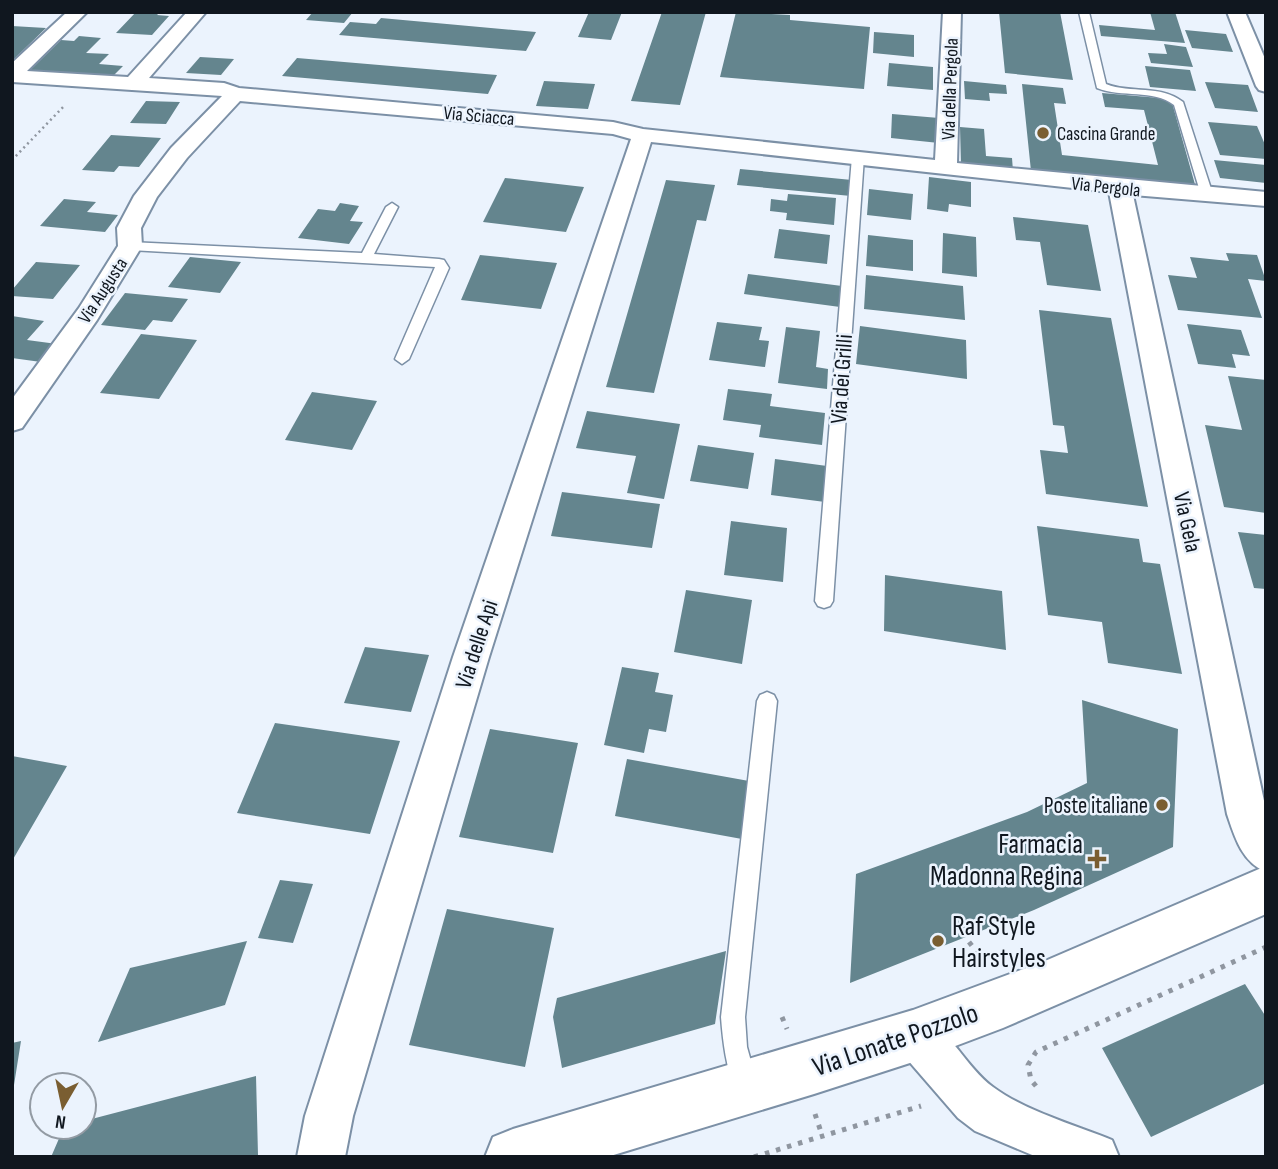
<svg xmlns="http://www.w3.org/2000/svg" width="1278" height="1169" font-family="'Sofia Sans Condensed',sans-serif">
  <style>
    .building { fill: #64858e }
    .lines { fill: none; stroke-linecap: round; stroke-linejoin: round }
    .lane-casing { stroke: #7c90a6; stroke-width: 3 }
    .street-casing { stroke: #7c90a6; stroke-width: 4 }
    .secondary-casing { stroke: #7c90a6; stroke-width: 4 }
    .path-far1 { stroke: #8f96a0; stroke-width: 2.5; stroke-dasharray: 2 3.5; stroke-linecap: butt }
    .path { stroke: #8f96a0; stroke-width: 5; stroke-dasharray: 4.5 7; stroke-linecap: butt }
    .lane { fill: #fff; fill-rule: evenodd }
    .street { fill: #fff; fill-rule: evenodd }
    .secondary { fill: #fff; fill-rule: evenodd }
    .poi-dot { fill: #7a5e31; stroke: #ebf3fd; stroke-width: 2.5 }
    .labels { text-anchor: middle; stroke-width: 5; stroke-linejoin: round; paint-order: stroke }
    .far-street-label { font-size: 19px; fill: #10171f; stroke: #ebf3fd }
    .far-poi-label { font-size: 19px; fill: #10171f; stroke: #ebf3fd; text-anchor: start }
    .street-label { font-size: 23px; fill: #10171f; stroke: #ebf3fd }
    .poi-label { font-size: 23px; fill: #10171f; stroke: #ebf3fd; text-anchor: end }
    .near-poi-label { font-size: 28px; fill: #10171f; stroke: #ebf3fd; text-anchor: end }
    .near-street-label { font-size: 28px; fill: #10171f; stroke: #ebf3fd }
  </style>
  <rect width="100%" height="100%" fill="#ebf3fd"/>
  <path class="building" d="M136,12H160L157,15L169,16L152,35L116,33Z
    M313,12H353L344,23L306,20Z
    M589,12H622L611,40L578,37Z
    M662,12H706L680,105L631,101Z
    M736,12L790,15V20L870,27L864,89L720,77Z
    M999,12H1060L1073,80L1005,73Z
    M1150,12H1175L1185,43L1101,36L1099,25L1155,30Z
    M381,18L536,32L526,51L339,35L350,22L376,24Z
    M12,26L46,28L12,61Z
    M1185,30L1226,34L1233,52L1192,48Z
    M874,32L914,35V57L873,53Z
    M79,36L101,38L86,53L109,54L99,64L123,66L111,78L27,73L61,40L74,41Z
    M1164,44L1186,47L1193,67L1151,63L1148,53L1167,54Z
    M200,57L234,59L221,75L186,73Z
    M297,58L497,75L488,94L282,76Z
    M889,63L933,67V90L887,86Z
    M1145,66L1190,70L1196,91L1150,87Z
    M544,81L595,84L588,109L536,106Z
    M964,81L1006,85L1007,94L989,93L990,101L965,99Z
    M1205,82L1248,85L1258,112L1215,108Z
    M1022,84L1063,88L1066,104L1054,103L1062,155L1158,165L1144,110L1105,107L1102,93L1171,99L1196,188L1031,171Z
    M146,101L180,102L166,124L130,123Z
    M892,114L939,118V143L891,138Z
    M1208,122L1257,126L1266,147V159L1220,155Z
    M960,127L984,129L986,156L1012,158L1013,171L961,165Z
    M111,135L161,138L139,167L119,166L114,172L82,170Z
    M1214,160L1266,165V183L1220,178Z
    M740,169L852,180L851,196L737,185Z
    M929,177L971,182V207L949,204L948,212L927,209Z
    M505,178L584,187L566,232L483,222Z
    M666,180L715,185L706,221L697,220L654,393L606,387Z
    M869,189L913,194L911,220L867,215Z
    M788,194L836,198L834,225L786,220L787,213L770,211L771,199L787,201Z
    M64,199L96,202L87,212L118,215L105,232L40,226Z
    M340,203L359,206L350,221L363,222L349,244L298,238L318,209L335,211Z
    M1013,217L1088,225L1101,291L1047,285L1040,242L1016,240Z
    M779,229L830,235L827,264L774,258Z
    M943,233L976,237L977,277L942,273Z
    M868,235L913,240V271L866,266Z
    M1226,253L1257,255L1266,281L1248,279L1262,318L1178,310L1168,275L1197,278L1190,257L1229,261Z
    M480,255L557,263L541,309L461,300Z
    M190,257L241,262L220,293L168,287Z
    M36,262L80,265L53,299L12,296V290Z
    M748,274L842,286L840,307L744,294Z
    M866,275L963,286L965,320L864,309Z
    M125,293L188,299L172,322L153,320L145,330L101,325Z
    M1039,310L1111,318L1148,507L1046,494L1040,450L1068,453L1064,426L1053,425Z
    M12,316L44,321L27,340L57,344L41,362L12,358Z
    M717,322L762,327L759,340L769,341L765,367L709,360Z
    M1187,324L1241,330L1250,356L1232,354L1236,368L1198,364Z
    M860,326L966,340L967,379L856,364Z
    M786,327L820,331L816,367L828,369L827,389L778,383Z
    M141,334L197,340L159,399L100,393Z
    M1228,376L1266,380V513L1224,507L1205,425L1242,430Z
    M728,389L772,394L770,406L825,413L822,445L759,437L761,425L723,420Z
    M312,392L377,401L352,450L285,440Z
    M587,411L680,424L664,499L627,493L636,456L576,448Z
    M698,445L754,453L748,489L690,481Z
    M775,459L827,466L825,502L771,495Z
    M562,492L660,504L652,548L551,536Z
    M731,521L787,528L783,582L724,575Z
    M1037,526L1139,539L1143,562L1160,564L1182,674L1108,663L1102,622L1048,615Z
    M1238,532L1266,535V589L1254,588Z
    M885,575L1002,591L1006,650L884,631Z
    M686,590L752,600L742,664L674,652Z
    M365,647L429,655L411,712L344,703Z
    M622,667L659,673L655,692L673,695L666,732L649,729L644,753L604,745Z
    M1082,700L1178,729L1173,847L1034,910L850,983L856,874L1027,812L1087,783Z
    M275,723L400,741L370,834L237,813Z
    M490,729L578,743L553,853L459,837Z
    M12,756L67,766L12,861Z
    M627,759L749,781L742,839L615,816Z
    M280,880L313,884L293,943L258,938Z
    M447,909L554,928L525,1067L409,1045Z
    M247,941L225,1005L98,1042L130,968Z
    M726,951L715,1024L562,1068L553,1017L557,998Z
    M1245,984L1266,1017V1083L1151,1137L1102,1048Z
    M21,1041L14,1085L12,1084V1043Z
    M256,1076L258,1155L51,1157L64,1127H84V1121Z"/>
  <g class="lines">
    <g class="lane-casing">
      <path id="lane" d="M1079,12H1089L1106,84C1131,94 1160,84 1183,102L1213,195L1211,198L1201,195L1174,105C1153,89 1122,98 1097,88Z
        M858,154L864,157L833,601L830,606L824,608L818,606L815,601L852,157Z
        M392,203L398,207L374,254L439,259L444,260L449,268L409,359L402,364L395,359L435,267L130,250L124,246L130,242L362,253L386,207Z
        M767,692L774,695L777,701L745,1017L747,1047L757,1083L754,1092L745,1095L736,1092C726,1067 723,1043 721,1017L757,701L760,695Z"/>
    </g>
    <g class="street-casing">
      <path id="street" d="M67,12H87L27,71L128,77L187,12H206L149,78L224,83L239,88L613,122L643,129L935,160L943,12H961L957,163L1266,192V206L1133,195L1266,810V872C1242,862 1235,838 1227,814L1109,192L651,142L489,657L353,1116L345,1157H297L305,1116L453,657L631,139L613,134L240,101L187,158L157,197L141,228L142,246L97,320L22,428L12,431V399L79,308L118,246L117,228L134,196L171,148L222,96L12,82V63Z
        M1227,12H1245L1266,61V92L1259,90L1256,86Z
        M916,1013C950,1027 964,1066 993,1087C1025,1111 1075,1125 1112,1140L1119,1157H1037L975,1131L958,1118L900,1051L894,1035L900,1019Z"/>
    </g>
    <g class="secondary-casing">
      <path id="secondary" d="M1266,866V914L1003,1028L913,1062L814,1094L607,1157H485L493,1137L513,1129L913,1010L1045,961Z"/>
    </g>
    <path class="path-far1" d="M12,160L65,105"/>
    <path class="path" d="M969,942L986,964
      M782,1017L787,1029
      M1036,1086L1031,1080L1028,1065L1036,1052L1266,947
      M815,1114L822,1135
      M754,1157L921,1106"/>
    <use href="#lane" class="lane"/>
    <use href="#street" class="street"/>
    <use href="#secondary" class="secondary"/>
  </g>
  <g class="poi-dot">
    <circle cx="1043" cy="133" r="7"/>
    <circle cx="1162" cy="805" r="7"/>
    <path d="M1093.5 848.5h7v7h7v7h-7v7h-7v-7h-7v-7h7z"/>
    <circle cx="938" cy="941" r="7"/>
  </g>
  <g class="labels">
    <g class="far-street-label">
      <text transform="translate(949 89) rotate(-88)" y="7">Via della Pergola</text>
      <text transform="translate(479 115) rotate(5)" y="7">Via Sciacca</text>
      <text transform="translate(1106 186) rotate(6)" y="7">Via Pergola</text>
      <text transform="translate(102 290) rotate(-57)" y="7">Via Augusta</text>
    </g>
    <g class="far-poi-label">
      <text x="1057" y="140">Cascina Grande</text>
    </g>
    <g class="street-label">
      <text transform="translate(841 379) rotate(-86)" y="8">Via dei Grilli</text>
      <text transform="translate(1188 522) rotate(78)" y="8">Via Gela</text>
      <text transform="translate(476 644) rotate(-72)" y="8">Via delle Api</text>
    </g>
    <g class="poi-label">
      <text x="1148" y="813">Poste italiane</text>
    </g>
    <g class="near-poi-label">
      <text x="1083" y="853">Farmacia<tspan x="1083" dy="32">Madonna Regina</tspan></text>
      <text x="952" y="935" text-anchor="start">Raf Style<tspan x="952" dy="32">Hairstyles</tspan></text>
    </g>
    <g class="near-street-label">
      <text transform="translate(895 1039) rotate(-19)" y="10">Via Lonate Pozzolo</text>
    </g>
  </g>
  <rect width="1278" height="1169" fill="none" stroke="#10171f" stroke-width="28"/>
  <g transform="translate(63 1106) rotate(189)"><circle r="33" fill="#ebf3fd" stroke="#939ba4" stroke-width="2"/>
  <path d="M0-5L12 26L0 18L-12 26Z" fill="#7a5e31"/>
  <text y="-10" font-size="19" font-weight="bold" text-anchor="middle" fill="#10171f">N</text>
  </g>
</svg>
